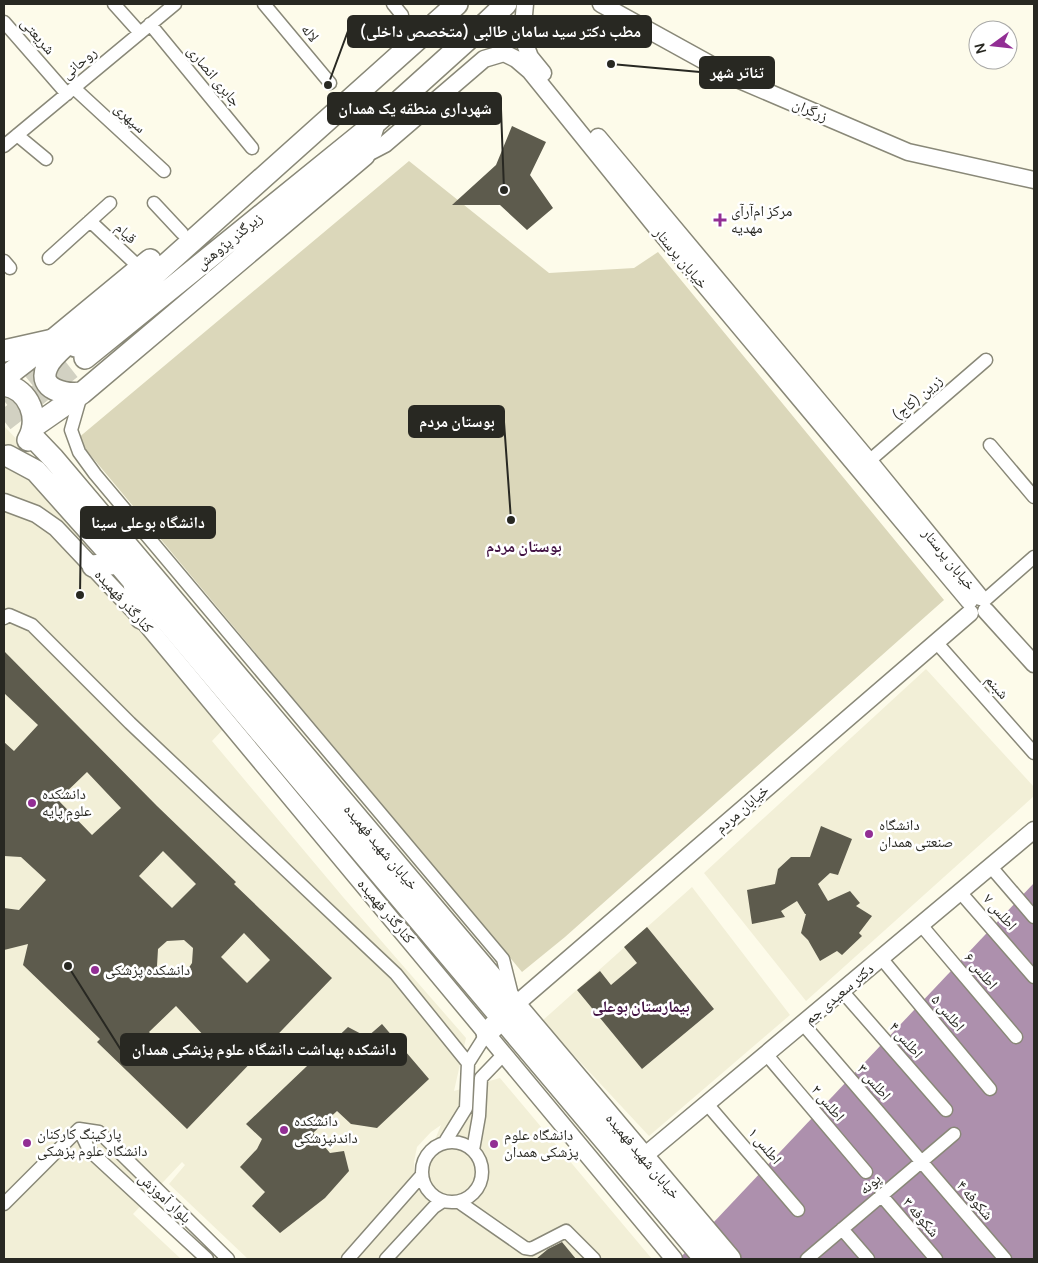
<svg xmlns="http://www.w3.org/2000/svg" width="1038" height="1263" font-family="Manrope,'Noto Naskh Arabic',sans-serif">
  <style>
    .built { fill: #f2efd7; fill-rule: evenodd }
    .green { fill: #dbd7ba }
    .water { fill: #ad90ad }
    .building { fill: #5d5b4d; fill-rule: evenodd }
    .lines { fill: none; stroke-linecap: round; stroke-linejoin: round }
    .trunk-tunnel { stroke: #d2d1c2; stroke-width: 21; stroke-dasharray: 21 11; stroke-linecap: butt }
    .minor-casing { stroke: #898878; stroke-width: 15 }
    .tertiary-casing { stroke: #898878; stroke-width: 19 }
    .primary-casing { stroke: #898878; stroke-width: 24 }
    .trunk-casing { stroke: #898878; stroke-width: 24 }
    .minor { stroke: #fff; stroke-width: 12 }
    .tertiary { stroke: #fff; stroke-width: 16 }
    .primary { stroke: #fff; stroke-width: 21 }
    .trunk { stroke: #fff; stroke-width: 21 }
    .poi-dot { fill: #922e94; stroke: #fff; stroke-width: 2 }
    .labels { text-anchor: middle; stroke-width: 5; stroke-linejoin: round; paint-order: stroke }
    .street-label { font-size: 15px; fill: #282822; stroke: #fff }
    .poi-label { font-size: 15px; fill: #282822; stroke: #fff; text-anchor: start }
    .neighbourhood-label { font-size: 16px; font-weight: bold; fill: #421243; stroke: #fff }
    .leader { fill: none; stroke: #282822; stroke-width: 2 }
    .callout-dot { fill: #282822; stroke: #fff; stroke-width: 2 }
    .callout { fill: #282822; stroke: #282822; stroke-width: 2 }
    .callout-label { font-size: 16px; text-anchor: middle; font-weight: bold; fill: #fff }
  </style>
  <rect width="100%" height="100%" fill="#fdfbea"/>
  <path class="built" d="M4,426L63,488L248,703L212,741L343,897L466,1038L454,1091L500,1078L652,1259H248L169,1184L185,1165L182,1162L133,1214L181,1259H4ZM441,1125L412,1196L370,1224L411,1180L414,1173V1162L417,1147L431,1132Z
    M926,669L1034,787V796L806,1001L704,873Z
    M692,887L790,1015L649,1136L542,1021Z"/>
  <path class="green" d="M409,161L549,273L634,268L658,252L944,600L565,937L522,972L77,439Z"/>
  <path class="water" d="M1034,883V1259H679Z"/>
  <path class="building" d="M512,126L546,142L530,175L553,208L527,230L500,205H452L496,165Z
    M4,651L157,806L236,882L234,884L332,978L187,1129L97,1042L100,1039L23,965L28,944L4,950V908L19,910L46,880L21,857L4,856V742L14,751L38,725L4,693ZM87,772L121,808L92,835L58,800ZM163,851L196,884L172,908L139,876ZM244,933L270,960L247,983L221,957ZM184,940L193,948L192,963L184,975L167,976L157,966L158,949L167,941ZM176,1006L207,1039L180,1064L149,1032Z
    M821,826L852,839L838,875L830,873L818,884L828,901L850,891L860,903L856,906L872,916L859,933L862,936L842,955L837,951L820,961L808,940L801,933L806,914H805L797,901L781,911L785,917L752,924L747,890L775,884L778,869L791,857H810Z
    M647,927L714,1009L642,1069L577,990L600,971L611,985L637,963L624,947Z
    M382,1024L429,1079L377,1128L351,1124L337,1111L313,1133L330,1153L344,1151L349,1171L325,1198L280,1233L252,1206L265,1192L240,1167L257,1149L262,1139L246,1124L348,1027L367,1037Z
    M562,1242L576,1259H536L548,1249Z"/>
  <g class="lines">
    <path class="trunk-tunnel" d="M5,402L57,360
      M4,421L85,358"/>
    <g class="minor-casing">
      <path id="minor" d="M114,4L140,33
        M264,4L330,83
        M393,4L402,15
        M4,22L67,94
        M150,24L252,148
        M74,88L164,171
        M17,135L46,159
        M4,146L175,4
        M154,203L182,233
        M90,221L140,268
        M49,258L110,203
        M4,261L10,268
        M81,395L71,430L79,452L95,474L503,959L512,995
        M990,445L1034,497
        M869,461L986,360
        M985,600L1034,557
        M4,618L9,615L32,625L130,723L396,974L468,1063
        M936,642L1034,753
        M991,867L1034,917
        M960,892L1034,977
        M921,925L1016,1037
        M881,958L990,1089
        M842,991L946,1110
        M803,1024L1005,1259
        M766,1054L866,1172
        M707,1104L798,1210
        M79,1129L99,1132L228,1259
        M79,1129L89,1150L207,1259
        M422 1172a30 30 0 1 1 60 0a30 30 0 1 1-60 0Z
        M445,1142L466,1108L468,1063L487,1033
        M473,1150L479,1116L481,1078L504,1054
        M881,1195L936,1259
        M459,1202L525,1248L531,1249L566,1231L594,1259
        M4,1204L79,1129
        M842,1229L868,1259
        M348,1259L422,1175
        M386,1259L434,1207L443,1201
        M807,1259L954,1134"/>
    </g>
    <g class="tertiary-casing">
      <path id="tertiary" d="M525,4L522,36L530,57L543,73
        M601,4L737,79L908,152L1034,180
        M598,137L869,461L980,597
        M364,155L385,144L484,59L504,53L516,59L530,71L656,227L969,601
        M4,502L36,514L56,528L141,618L674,1259
        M986,611L1034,664
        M515,1005L970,613
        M643,1157L1034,830"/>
    </g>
    <g class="primary-casing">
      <path id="primary" d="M4,351L53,340
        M4,385C30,389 40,419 28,440
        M31,435L53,458L730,1259
        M8,456L36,471L118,563L705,1259
        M93,566L118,563
        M134,584L141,618
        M487,1033L501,1019"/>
    </g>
    <g class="trunk-casing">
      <path id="trunk" d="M70,341C63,348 51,357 47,367C37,390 66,395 82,393
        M75,346L457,4
        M85,358L374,124L486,23L506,4
        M4,378L53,340L150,260
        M33,427L82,393L364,155L374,124"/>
    </g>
    <use href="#minor" class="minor"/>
    <use href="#tertiary" class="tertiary"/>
    <use href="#primary" class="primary"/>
    <use href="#trunk" class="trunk"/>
  </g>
  <g class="poi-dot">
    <path d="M717.5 212.5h5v5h5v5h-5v5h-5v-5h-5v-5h5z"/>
    <circle cx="32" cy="803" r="5"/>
    <circle cx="869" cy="834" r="5"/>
    <circle cx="95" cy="970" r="5"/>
    <circle cx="284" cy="1130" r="5"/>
    <circle cx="27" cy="1143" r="5"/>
    <circle cx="494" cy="1144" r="5"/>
  </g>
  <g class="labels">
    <g class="street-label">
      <text transform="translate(310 33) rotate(51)" y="5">لاله</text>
      <text transform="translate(38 36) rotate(49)" y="5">شریعتی</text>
      <text transform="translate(79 63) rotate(-40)" y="5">روحانی</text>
      <text transform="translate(214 76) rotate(50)" y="5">جابری انصاری</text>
      <text transform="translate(810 110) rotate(23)" y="5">زرگران</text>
      <text transform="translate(130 118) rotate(43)" y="5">سپهری</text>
      <text transform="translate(126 233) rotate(43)" y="5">قیام</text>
      <text transform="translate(229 241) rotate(-39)" y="5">زیرگذر پژوهش</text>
      <text transform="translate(681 258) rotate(50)" y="5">خیابان پرستار</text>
      <text transform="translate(917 398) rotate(-41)" y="5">زرین (کاج)</text>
      <text transform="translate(949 559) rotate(51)" y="5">خیابان پرستار</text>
      <text transform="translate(124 601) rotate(48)" y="5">کنارگذر فهمیده</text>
      <text transform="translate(997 687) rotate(48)" y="5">شبنم</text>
      <text transform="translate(742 809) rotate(-41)" y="5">خیابان مردم</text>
      <text transform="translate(381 847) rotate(50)" y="5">خیابان شهید فهمیده</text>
      <text transform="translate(386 911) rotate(50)" y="5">کنارگذر فهمیده</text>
      <text transform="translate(1000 912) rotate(49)" y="5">اطلس ۷</text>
      <text transform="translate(981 971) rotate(50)" y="5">اطلس ۶</text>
      <text transform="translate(839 994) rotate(-40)" y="5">دکتر سعیدی جم</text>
      <text transform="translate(948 1013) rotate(50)" y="5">اطلس ۵</text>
      <text transform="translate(906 1040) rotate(49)" y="5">اطلس ۴</text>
      <text transform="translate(874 1082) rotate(49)" y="5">اطلس ۳</text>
      <text transform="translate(828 1103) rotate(50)" y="5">اطلس ۲</text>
      <text transform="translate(765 1146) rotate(50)" y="5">اطلس ۱</text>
      <text transform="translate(643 1156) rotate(50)" y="5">خیابان شهید فهمیده</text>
      <text transform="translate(870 1184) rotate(-41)" y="5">پونه</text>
      <text transform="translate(165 1198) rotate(43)" y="5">بلوار آموزش</text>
      <text transform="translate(975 1200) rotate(49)" y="5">شکوفه ۴</text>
      <text transform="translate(921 1217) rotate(49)" y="5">شکوفه ۳</text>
    </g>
    <g class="poi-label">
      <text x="731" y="216">مرکز ام‌آر‌آی<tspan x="731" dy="17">مهدیه</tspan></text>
      <text x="42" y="799">دانشکده<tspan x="42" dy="17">علوم پایه</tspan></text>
      <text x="879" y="830">دانشگاه<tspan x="879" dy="17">صنعتی همدان</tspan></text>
      <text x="105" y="975">دانشکده پزشکی</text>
      <text x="294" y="1126">دانشکده<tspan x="294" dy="17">داندنپزشکی</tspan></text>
      <text x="37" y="1139">پارکینگ کارکنان<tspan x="37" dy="17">دانشگاه علوم پزشکی</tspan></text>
      <text x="504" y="1140">دانشگاه علوم<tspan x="504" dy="17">پزشکی همدان</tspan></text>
    </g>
    <g class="neighbourhood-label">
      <text x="524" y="552">بوستان مردم</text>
      <text x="641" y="1012">بیمارستان بوعلی</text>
    </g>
  </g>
  <path class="leader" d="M328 85L348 31M611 64L700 72M504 190L501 109M511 520L504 422M80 595L81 523M68 966L121 1050"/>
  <g class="callout-dot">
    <circle cx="328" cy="85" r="5"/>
    <circle cx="611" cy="64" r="5"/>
    <circle cx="504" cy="190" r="5"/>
    <circle cx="511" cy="520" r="5"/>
    <circle cx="80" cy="595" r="5"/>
    <circle cx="68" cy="966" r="5"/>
  </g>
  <g class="callout">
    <rect x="348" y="16" width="303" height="31" rx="5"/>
    <rect x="700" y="57" width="74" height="31" rx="5"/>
    <rect x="328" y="93" width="173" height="31" rx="5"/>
    <rect x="409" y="406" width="95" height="31" rx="5"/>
    <rect x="81" y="507" width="134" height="31" rx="5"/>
    <rect x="121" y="1034" width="285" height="31" rx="5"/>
  </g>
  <g class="callout-label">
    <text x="500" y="37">مطب دکتر سید سامان طالبی (متخصص داخلی)</text>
    <text x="737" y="78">تئاتر شهر</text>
    <text x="415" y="114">شهرداری منطقه یک همدان</text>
    <text x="457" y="427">بوستان مردم</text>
    <text x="148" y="528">دانشگاه بوعلی سینا</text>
    <text x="264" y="1055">دانشکده بهداشت دانشگاه علوم پزشکی همدان</text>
  </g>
  <rect width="1038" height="1263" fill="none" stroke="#282822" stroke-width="10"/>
  <g transform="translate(993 45) rotate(255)"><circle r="24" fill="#ffffff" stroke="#a9a9a7"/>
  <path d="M0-4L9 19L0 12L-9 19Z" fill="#922e94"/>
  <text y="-8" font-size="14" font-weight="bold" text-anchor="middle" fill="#282822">N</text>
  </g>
</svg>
